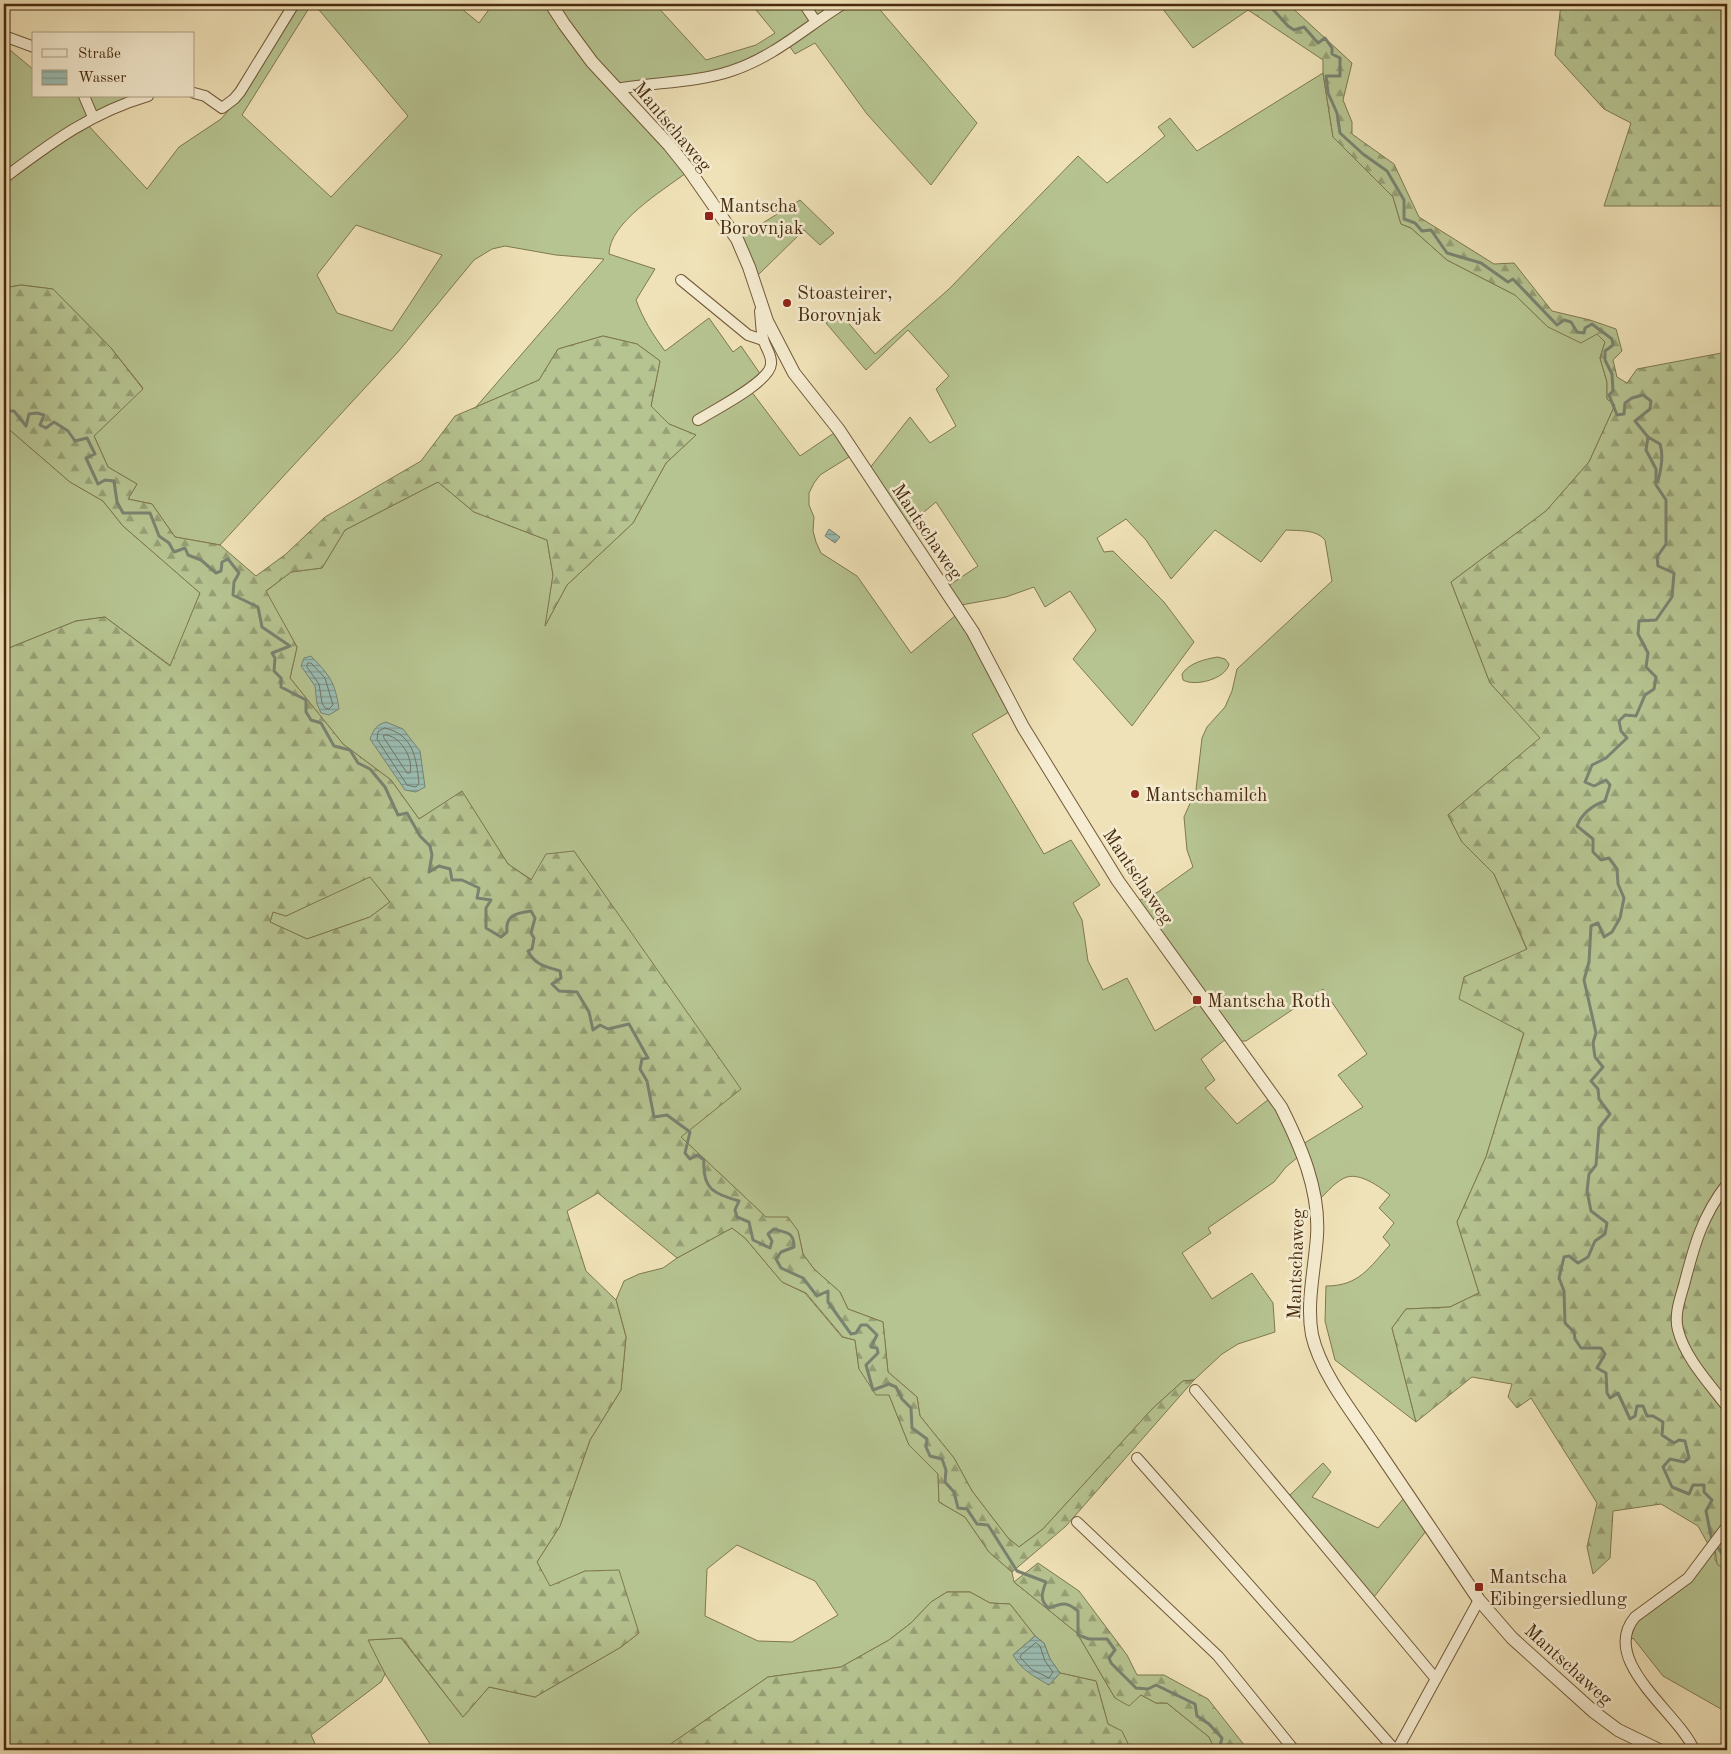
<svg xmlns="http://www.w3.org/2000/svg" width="1731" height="1754" font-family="'Old Standard TT',serif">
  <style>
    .grass { fill: #b6c491; stroke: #7f7850; fill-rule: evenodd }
    .forest { fill: url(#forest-firs); stroke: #7f7850; fill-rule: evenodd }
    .water { fill: url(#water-rules); stroke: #7a8371 }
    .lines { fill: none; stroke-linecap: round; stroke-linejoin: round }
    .shore { stroke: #727460; stroke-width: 1 }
    .stream { stroke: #7a8371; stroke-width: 3 }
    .minor-casing { stroke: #725938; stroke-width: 12 }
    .tertiary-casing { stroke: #725938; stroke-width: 14 }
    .minor { stroke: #f5ecd1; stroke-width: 10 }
    .tertiary { stroke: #f5ecd1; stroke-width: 12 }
    .poi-dot { fill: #8f2418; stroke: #f5ecd1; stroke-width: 2 }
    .labels { text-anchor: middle; stroke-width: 5; stroke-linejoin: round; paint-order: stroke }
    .street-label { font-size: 19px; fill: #482b0e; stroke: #f5ecd1 }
    .poi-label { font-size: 19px; fill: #482b0e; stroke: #f5ecd1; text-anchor: start }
  </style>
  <defs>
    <pattern id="forest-firs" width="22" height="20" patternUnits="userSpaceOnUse" patternTransform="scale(1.25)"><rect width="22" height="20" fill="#b6c491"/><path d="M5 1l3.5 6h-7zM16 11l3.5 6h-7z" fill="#969f75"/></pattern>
    <pattern id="water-rules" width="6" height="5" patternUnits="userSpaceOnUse" patternTransform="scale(1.25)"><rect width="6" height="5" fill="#9bbdb3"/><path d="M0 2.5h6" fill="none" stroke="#809a90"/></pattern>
  </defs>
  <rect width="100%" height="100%" fill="#f0e2b8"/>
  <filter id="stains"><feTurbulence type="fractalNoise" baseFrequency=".004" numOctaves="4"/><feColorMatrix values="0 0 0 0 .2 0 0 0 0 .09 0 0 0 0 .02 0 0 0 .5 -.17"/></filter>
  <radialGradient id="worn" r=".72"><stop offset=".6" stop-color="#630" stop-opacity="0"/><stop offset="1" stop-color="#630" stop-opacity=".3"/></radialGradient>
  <path class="grass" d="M297,4H456L479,23L493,4H545L686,173C662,191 609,223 609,254L655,269L636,300C643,319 653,335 665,351L709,318L733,352L741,346L761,375L748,387L800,456L834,433L849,457L820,475L814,483L809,493V505L814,517L813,531L816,542L821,553L857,576L911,653L956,615L968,630L1009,712L972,734L1044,854L1071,840L1100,885L1073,903L1082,920L1088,961L1103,990L1127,978L1155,1031L1199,1004L1226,1039L1201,1059L1215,1080L1205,1088L1237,1124L1269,1099L1276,1109L1298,1157L1286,1167L1274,1182L1208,1228L1211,1233L1182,1253L1212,1299L1252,1273L1273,1303L1275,1332L1238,1344L1222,1354L1194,1380L1183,1381L1152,1409L1043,1529L1019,1547L1008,1538L972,1491L954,1458L920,1416L917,1397L888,1372L883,1322L848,1309L840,1292L814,1269L803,1254L798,1231L766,1217L681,1137L614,909L574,851L532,880L508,864L462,792L419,819L391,780L343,744L290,678L297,647L265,592L291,572L322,568L345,530L438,482L474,512L547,540L553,575L546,624L567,585L633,523L666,463L696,435L669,424L651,406L660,361L637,344L603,336L558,349L539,380L476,407L604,259L556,255L505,246L492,249L474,260L398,352L220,545L175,537L152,504L128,499L137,484L108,467L94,436L143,388L111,348L53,289L21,285L4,288V45L34,70V96H151L87,124L147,189L179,147L221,119L239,98ZM311,5L320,11L408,116L331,197L242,115ZM356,225L442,255L392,331L337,313L317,275Z
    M555,4H655L706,60L756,45L775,33L751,4H829L831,6L790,39L732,68L694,76L621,84L593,55Z
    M846,4H875L977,123L931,185L867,114L815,43L795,54L790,47Z
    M1159,4H1239L1248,10L1193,48Z
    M1323,73L1333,137L1393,197L1401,224L1411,228L1447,260L1515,295L1548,327L1597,334L1605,342L1600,358L1607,382V399L1615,405L1589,462L1546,511L1451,582L1490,683L1541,738L1448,815L1462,842L1494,874L1527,950L1464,977L1524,1032L1486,1157L1457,1222L1479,1293L1450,1307L1406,1309L1392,1328L1416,1422L1335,1360L1325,1321L1326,1286C1359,1286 1369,1268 1390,1245L1383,1237L1394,1223L1379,1208L1390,1195C1380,1187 1361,1173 1347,1177C1337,1180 1327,1192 1320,1199L1303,1144L1363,1107L1338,1075L1367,1054L1323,989L1246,1041H1239L1138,901L1158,892L1193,867L1187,850L1184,817L1196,790L1202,738L1207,727L1225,707L1232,691L1237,669L1332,581L1325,540C1316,529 1299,531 1286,530L1261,562L1215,530L1171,579L1146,540L1126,519L1097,538L1104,552L1113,551L1164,602L1194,642L1132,726L1073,659L1096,630L1070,591L1045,607L1034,587L1006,597L961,605L948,586L978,566L936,502L907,526L869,469L910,417L930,443L956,426L936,389L949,376L908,330L866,370L826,323L839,312L875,354L949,289L1078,156L1107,183L1165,136L1158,127L1170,118L1197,151Z
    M800,200L834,233L820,245L804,230L757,276L740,237Z
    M4,425L70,482L103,501L123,526L200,593L171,666L105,617L76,621L4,650Z
    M1218,657L1225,659L1229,664C1226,679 1195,687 1183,680L1182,674C1189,663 1205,659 1218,657Z
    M370,876L390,902L370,917L307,939L270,922L273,912L286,916Z
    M732,1228L745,1238L782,1282L805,1293L842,1337L855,1340L859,1369L889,1395L909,1445L938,1474L939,1502L965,1517L989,1552L1012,1572L1014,1582L1077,1633L1115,1698L1141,1695L1156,1703H1167L1209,1737L1215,1750H1131L1121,1731L1108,1724L1096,1681L1060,1673L1050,1659L1044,1643L1035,1636L1010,1604L990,1603L970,1592H947L931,1602L911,1623L889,1640L841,1667L768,1677L662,1750H434L385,1674L367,1640L401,1638L463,1717L489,1687L535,1697L621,1647L639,1633L585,1571L550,1587L537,1562L560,1526L590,1440L621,1390L626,1337L616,1300L624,1281L639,1274L663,1268L677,1258ZM737,1545L815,1581L838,1615L792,1642L758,1641L705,1616L707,1569Z
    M1323,1463L1331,1472L1312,1497L1378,1528L1404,1498L1426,1531L1374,1597L1290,1500V1495Z
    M1715,1549V1560L1727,1571V1717L1721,1709L1663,1676L1633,1638L1629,1642L1638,1618Z"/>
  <path class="forest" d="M1239,4H1288L1352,63L1343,100L1352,122V134L1394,164L1419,217L1494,264L1514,263L1552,311L1590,320L1616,329L1622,351L1613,360L1617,377L1627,383L1637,369L1727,352V1518L1708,1544L1698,1526L1661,1504L1613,1511L1610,1558L1593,1574L1587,1547L1597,1503L1531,1398L1517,1408L1508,1397L1512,1384L1472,1377L1416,1422L1392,1328L1406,1309L1450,1307L1479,1293L1457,1222L1486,1157L1524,1033L1459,999L1464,977L1527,949L1494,874L1462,842L1448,815L1540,738L1490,683L1451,582L1546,511L1589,462L1615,405L1607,399V382L1600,358L1605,342L1597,334L1581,343L1548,327L1515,295L1447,260L1411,228L1401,224L1393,197L1333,137L1323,73V60Z
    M1561,4H1727V206H1604L1631,123L1604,109L1555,55Z
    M21,285L53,289L111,348L143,389L94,436L108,467L137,484L128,499L152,504L175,537L220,545L256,576L286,554L325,517L421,461L455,416L539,380L558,349L603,336L637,344L660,361L651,406L669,424L696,435L666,463L633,523L567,585L545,626L553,575L547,540L474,512L438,482L345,530L322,568L291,572L266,591L297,647L290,678L343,744L391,780L419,819L462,791L508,864L531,880L546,854L574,851L741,1089L681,1137L766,1217H788L798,1231L803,1254L814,1269L840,1292L848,1309L883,1322L888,1372L917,1397L920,1416L954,1458L972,1491L1008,1538L1019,1547L1043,1529L1152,1409L1183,1381L1194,1380L1066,1526L1012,1572L989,1552L965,1517L939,1502L938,1474L909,1445L889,1395H876L859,1369L855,1340L843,1337L806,1293L782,1282L745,1238L732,1228L677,1258L598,1193L567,1211L586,1271L616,1300L626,1337L621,1390L590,1440L560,1526L537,1562L550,1586L585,1571L619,1570L639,1633L621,1647L535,1697L489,1687L463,1717L402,1638L368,1640L385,1674L381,1682L311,1735L318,1750H4V650L76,621L105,617L170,666L200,593L123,526L103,501L70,482L4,425V288ZM370,877L390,902L370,917L307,939L270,922L273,912L286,916Z
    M1727,1530V1571L1717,1564L1715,1549Z
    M1038,1563L1079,1591L1127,1655L1137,1675H1164L1208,1699L1245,1746L1243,1750H1215L1209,1737L1167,1703H1156L1141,1695L1129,1706L1115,1698L1077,1633L1014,1582Z
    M947,1592H970L990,1603L1010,1604L1035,1636L1013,1655L1049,1685L1060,1673L1096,1681L1108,1724L1122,1731L1131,1750H662L768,1677L841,1667L889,1640L911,1623L931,1602Z"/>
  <path class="water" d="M829,529L840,537L835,543L825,536Z
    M311,656C329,675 335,681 339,709L329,715L321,713L317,704L315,686L301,666L304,658Z
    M386,722L403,729L420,751L425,787L416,792L405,790L370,739C374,729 376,725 386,722Z
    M1035,1636L1044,1643L1050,1659L1060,1673L1049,1685C1035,1677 1021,1670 1013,1655Z"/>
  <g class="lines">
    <path class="shore" d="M308,663H311L325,678L333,705L329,709L325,708L322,703L319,684L307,667Z
      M385,728C414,735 416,758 419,783L416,787L407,785L377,739L378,732Z
      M384,735C400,734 414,759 410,773H407L384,738Z
      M1036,1643L1040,1646L1045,1661L1053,1672L1049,1678L1031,1669L1020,1657L1021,1655Z"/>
    <path class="stream" d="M1268,4L1288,26L1294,30L1304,27L1318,43L1325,38L1332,48V54L1340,58V76H1326L1328,93L1337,113L1340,133L1363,154L1387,171L1404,200V219L1415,223L1422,231L1431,230L1447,253L1481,263L1508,282L1513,279L1557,325L1564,320L1571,322L1577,332L1584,333L1585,328L1592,324L1612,339L1613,345L1605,351V360L1612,374L1613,391L1609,395L1617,415L1624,414L1625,403L1632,398L1643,395L1651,401L1650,409L1635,421L1648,437L1646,450L1656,469V485L1666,500V544L1657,557L1658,566L1674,573L1672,597L1656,620L1639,621L1638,634L1648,653L1646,667L1656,677L1654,689L1645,695L1636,716L1625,715L1619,721L1621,731L1627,738L1606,758L1592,765L1585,782L1594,786L1606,780L1610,785L1605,801C1591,806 1582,813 1577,826L1593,839V852L1601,860L1609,858L1617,869L1618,884L1624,898L1620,918L1612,932L1604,937L1598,923L1591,926L1589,962L1584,980L1596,1033L1593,1043L1595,1057L1603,1067L1591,1081L1598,1089L1599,1099L1610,1114L1599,1128L1596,1165L1589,1174L1587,1191L1591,1211L1607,1223L1605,1234L1595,1241L1588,1257L1578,1263L1569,1256L1564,1257L1559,1278L1564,1291L1565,1323L1574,1332L1575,1339L1581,1348H1601L1605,1354L1597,1368L1606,1373L1607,1393L1610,1398L1618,1393L1630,1419L1635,1416L1637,1406H1643L1647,1416H1653L1663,1422L1662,1435L1674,1443L1679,1440L1685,1441L1689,1458L1684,1462L1670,1459L1663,1467L1672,1487L1689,1494L1693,1485H1704V1492L1712,1500L1706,1511L1711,1536L1727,1562
      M4,408L8,411H14L26,426L29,414L37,413L44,415L40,425L46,428L54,422L68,431L75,441L87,438L95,454L86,458L98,484L105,480L114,481L117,502L123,513H150L159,536L169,543L174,552L185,548L188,555L201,560L216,573L221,571L222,562L228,559L239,573L234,582L233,595L258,607L262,627L290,646L272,653L275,658L274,671L281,678V687L306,700V712L311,720L321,723L334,746L350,750L358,763L370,769L385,787L398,815L407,813L420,836L430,846L432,855L429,872L439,866L450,869L452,880H462L479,888L477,898L491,900L486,908V928L501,937L507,932C505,915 517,913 531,911L535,918L531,933L534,938L532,949L528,951C535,965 546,967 560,971L561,978L552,984L559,991L577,992L589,1012L593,1030L600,1025L608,1029L629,1024L648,1058L642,1059L640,1069L647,1081L654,1117L667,1115L690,1132L685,1153L690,1159L697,1155L704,1160C702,1189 714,1194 739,1201L735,1210L737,1217L749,1222L753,1240L770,1248L772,1241L768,1234L774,1229C787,1233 794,1232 794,1247L781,1252L776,1259L781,1268L803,1278L817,1296L828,1291V1302L851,1334L856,1333L861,1325H867L877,1335L871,1347L877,1348L878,1353L866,1365L873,1390L889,1384L896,1387L902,1399L911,1408L912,1428L927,1439L926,1447L930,1456L942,1459L946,1470L945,1482L954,1492L958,1508L967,1509L977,1524L988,1525L1017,1571L1046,1582C1042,1592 1039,1601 1049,1608C1062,1603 1066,1601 1078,1611V1635L1089,1639H1107L1115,1650L1109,1658L1111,1663L1136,1688L1148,1689L1156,1685L1195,1704L1197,1716L1209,1724L1222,1738L1219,1750
      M1648,437L1660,444C1664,456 1661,470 1658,481"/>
    <g class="minor-casing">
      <path id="minor" d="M804,4L816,22
        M4,7L5,4
        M4,36L34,47
        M617,89C655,82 695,83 731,71C774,57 806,27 843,4
        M194,93L205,96L222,108L234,99L240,92L294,4
        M84,96L93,117
        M4,178C51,143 90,113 148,96
        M681,280L748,335L763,340
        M698,420C714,410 770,382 771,364C772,354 765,348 763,338C761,330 761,320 760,311
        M1727,1184C1702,1216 1694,1246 1684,1285C1680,1299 1674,1315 1678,1330C1685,1358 1710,1384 1727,1407
        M1195,1390L1436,1679
        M1137,1458L1395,1750
        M1077,1522L1218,1656L1294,1750
        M1397,1750L1479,1600
        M1694,1750C1680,1714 1598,1661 1635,1617L1688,1578L1727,1526"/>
    </g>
    <g class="tertiary-casing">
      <path id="tertiary" d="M551,4L564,24L592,62L669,145L689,170L737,239L749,267L767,321L794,373L839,430L973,632L1023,727L1118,881L1281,1107C1301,1147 1320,1190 1317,1236C1315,1268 1306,1303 1312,1335C1321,1374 1353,1413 1375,1446C1410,1497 1444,1549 1479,1600L1512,1638L1594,1712L1618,1730L1659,1750"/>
    </g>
    <use href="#minor" class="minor"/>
    <use href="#tertiary" class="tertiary"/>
  </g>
  <g class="poi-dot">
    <rect x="704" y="211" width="10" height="10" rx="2.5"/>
    <circle cx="787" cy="303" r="5"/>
    <circle cx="1135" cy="794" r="5"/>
    <rect x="1192" y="995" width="10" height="10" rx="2.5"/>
    <rect x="1474" y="1582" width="10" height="10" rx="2.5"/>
  </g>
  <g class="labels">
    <g class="street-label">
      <text transform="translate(673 126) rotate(50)" y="7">Mantschaweg</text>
      <text transform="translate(928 531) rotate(56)" y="7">Mantschaweg</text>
      <text transform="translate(1139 876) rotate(56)" y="7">Mantschaweg</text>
      <text transform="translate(1295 1264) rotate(-88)" y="7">Mantschaweg</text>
      <text transform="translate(1569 1664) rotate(42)" y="7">Mantschaweg</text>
    </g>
    <g class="poi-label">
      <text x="719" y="212">Mantscha<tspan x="719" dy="22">Borovnjak</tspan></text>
      <text x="797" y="299">Stoasteirer,<tspan x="797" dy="22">Borovnjak</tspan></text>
      <text x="1145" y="801">Mantschamilch</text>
      <text x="1207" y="1007">Mantscha Roth</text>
      <text x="1489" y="1583">Mantscha<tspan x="1489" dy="22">Eibingersiedlung</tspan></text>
    </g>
  </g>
  <rect width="1731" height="1754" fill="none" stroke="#f0e2b8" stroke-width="20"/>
  <rect x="5" y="5" width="1721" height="1744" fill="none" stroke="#482b0e" stroke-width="2.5"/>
  <rect x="10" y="10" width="1711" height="1734" fill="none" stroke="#482b0e"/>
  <rect x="32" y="32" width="162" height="65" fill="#f5ecd1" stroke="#b09f83"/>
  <rect x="42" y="49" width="25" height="8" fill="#f5ecd1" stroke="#b09f83"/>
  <text x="78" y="58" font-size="15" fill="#482b0e">Straße</text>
  <rect x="42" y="70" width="25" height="15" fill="url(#water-rules)" stroke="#b09f83"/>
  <text x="78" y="82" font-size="15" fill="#482b0e">Wasser</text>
  <rect width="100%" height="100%" filter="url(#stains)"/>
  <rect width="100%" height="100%" fill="url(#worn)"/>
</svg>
